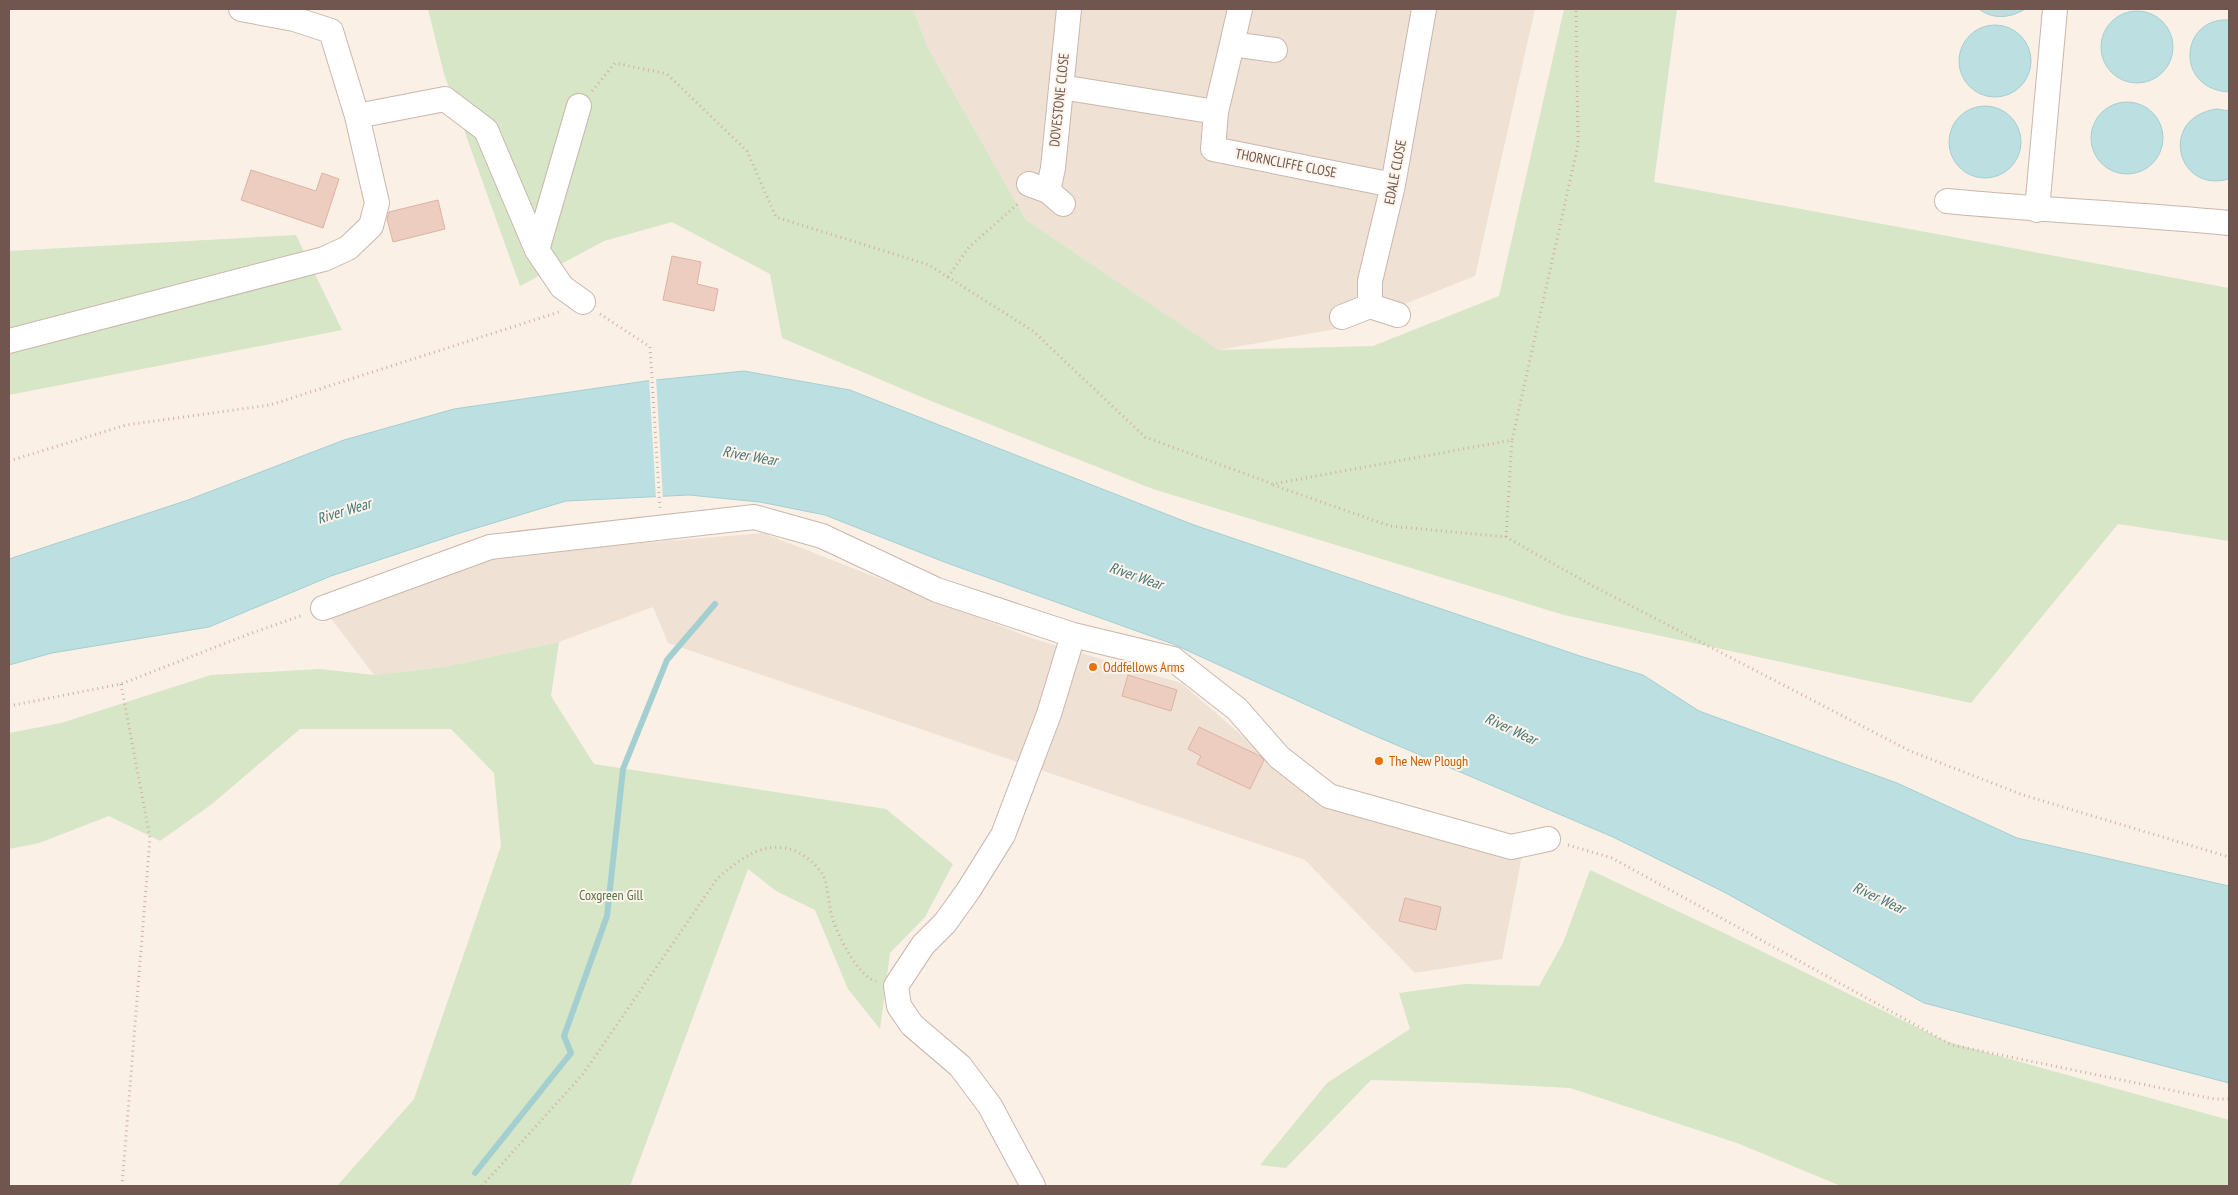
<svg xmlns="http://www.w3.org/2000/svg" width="2238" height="1195" font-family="'PT Sans Narrow',sans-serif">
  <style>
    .residential { fill: #f0e1d5 }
    .green { fill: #d6e6c6 }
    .water { fill: #bcdfe1; stroke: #a4cfd1 }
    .pier { fill: #faf0e6 }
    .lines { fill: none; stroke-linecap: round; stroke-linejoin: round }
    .stream { stroke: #a4cfd1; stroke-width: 6 }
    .building { fill: #eccdc0; stroke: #ddb3a3 }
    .minor-casing { stroke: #cab7ad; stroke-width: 26 }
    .path { stroke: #d1b0a4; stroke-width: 3; stroke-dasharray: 1 4; stroke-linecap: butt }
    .minor { stroke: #fff; stroke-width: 24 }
    .food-dot { fill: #e8710a; stroke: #fdf4eb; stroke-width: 2 }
    .labels { text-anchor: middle; stroke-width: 4; stroke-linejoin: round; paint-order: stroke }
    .street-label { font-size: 14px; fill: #70564e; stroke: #fdf4eb }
    .food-label { font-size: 14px; fill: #c56008; stroke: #fdf4eb; text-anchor: start }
    .park-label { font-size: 14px; fill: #597447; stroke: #fdf4eb }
    .water-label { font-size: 15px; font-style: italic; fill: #47777a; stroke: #fdf4eb }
  </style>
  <rect width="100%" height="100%" fill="#faf0e6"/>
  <path class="residential" d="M913,9H1535L1475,276L1347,327L1219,350L1026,220L928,48Z
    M763,533L1034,639L1181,683L1317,800L1522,856L1502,959L1415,973L1305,860L668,643L653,607L559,642L444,667L374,675L323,608L507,554Z"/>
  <path class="green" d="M428,9H913L928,48L1026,220L1219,350L1373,346L1499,296L1564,9H1677L1654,182L2229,288V541L2118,524L1971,703L1564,615L1153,489L931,401L782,338L770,274L672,222L604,241L520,286L444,74Z
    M296,235L342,330L9,395V251Z
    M559,642L551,696L594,764L886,809L953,864L925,917L890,953L880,1029L848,989L815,910L776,891L748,869L630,1186H337L414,1099L501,846L494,773L451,729H300L212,804L160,841L109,816L39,843L9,849V733L61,723L211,675L320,669L374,675L444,667Z
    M1590,870L1722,932L1945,1041L2229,1120V1186H1841L1737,1143L1570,1088L1476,1083L1371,1080L1286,1168L1260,1165L1327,1083L1410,1029L1399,993L1465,984L1539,986L1563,943Z"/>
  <path class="water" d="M1979,9H2025C2011,18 1993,20 1979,9Z
    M2101 47a36 36 0 1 1 72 0a36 36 0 1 1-72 0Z
    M2229,20V92C2174,89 2180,17 2229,20Z
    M1959 61a36 36 0 1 1 72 0a36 36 0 1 1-72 0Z
    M2091 138a36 36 0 1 1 72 0a36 36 0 1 1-72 0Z
    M1949 142a36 36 0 1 1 72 0a36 36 0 1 1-72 0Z
    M2217,109L2229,111V179C2176,194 2158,117 2217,109Z
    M744,371L850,390L1194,525L1580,656L1643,675L1699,711L1897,783L2017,838L2229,886V1083L1924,1003L1724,892L1613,837L1366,732L1173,644L947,563L825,515L760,502L689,495L566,501L460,533L331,576L209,627L52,653L9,665V559L188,500L344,440L454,409L646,381Z"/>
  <path class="pier" d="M656,377L663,499H656L649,378Z"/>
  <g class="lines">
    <path class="stream" d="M475,1173L571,1053L564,1036L607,916L623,769L667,660L715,604"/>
  </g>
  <path class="building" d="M251,170L316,191L322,173L339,179L323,228L241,200Z
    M438,200L445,229L393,242L387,219L389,212Z
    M672,256L701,262L697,284L718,289L714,311L663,300Z
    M1128,675L1177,690L1171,711L1122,696Z
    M1199,727L1260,756L1264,760L1250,789L1197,764L1201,756L1188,749Z
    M1405,898L1441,907L1436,930L1399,921Z"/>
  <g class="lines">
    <g class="minor-casing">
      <path id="minor" d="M1232,44L1240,9
        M1061,87L1216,112L1213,149L1393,185
        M1216,112L1232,44L1275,50
        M357,116L445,99L486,130L537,250L562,287L583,302
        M1029,184L1048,191L1063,204
        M1048,191L1053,168L1069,9
        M1947,201C2041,210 2135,214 2229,223
        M2037,210L2055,9
        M537,250L579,106
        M1398,315L1370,306V281L1393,185L1424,9
        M1342,317L1370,306
        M9,341L324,259L348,248L371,226L377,203L357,116L331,31L294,19L241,9
        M323,608L490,547L754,517L822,536L937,590L1073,635L1173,659L1237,709L1279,757L1329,796L1511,847L1548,839
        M1033,1186L990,1106L960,1066L912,1025L899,1006L896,986L923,945L945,923L968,891L1003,835L1049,714L1073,635"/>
    </g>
    <path class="path" d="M592,91L615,63L667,74L747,151L776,217L929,265L1033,331L1145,437L1273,484L1512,440L1578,145L1576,9
      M948,277L969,247L1020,202
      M600,314L650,347L660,508
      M9,461L126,425L270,405L559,312
      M1273,485L1390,526L1506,537L1593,586L1910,751L2023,795L2229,857
      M1506,537L1512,440
      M121,684L150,838L122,1186
      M9,706L121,684L249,634L303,615
      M1568,845L1612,858L1952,1045L2214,1099H2229
      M482,1186L583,1074L717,879C740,858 767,838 798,852C807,857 818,866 823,875C829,888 828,906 833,920C838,936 859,978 876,981"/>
    <use href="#minor" class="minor"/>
  </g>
  <g class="food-dot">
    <circle cx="1093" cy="667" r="5"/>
    <circle cx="1379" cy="761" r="5"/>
  </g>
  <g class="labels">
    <g class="street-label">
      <text transform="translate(1059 100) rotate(-84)" y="5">DOVESTONE CLOSE</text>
      <text transform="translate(1286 163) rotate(11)" y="5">THORNCLIFFE CLOSE</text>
      <text transform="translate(1395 172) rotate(-79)" y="5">EDALE CLOSE</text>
    </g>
    <g class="food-label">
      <text x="1103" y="672">Oddfellows Arms</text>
      <text x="1389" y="766">The New Plough</text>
    </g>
    <g class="park-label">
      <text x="611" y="900">Coxgreen Gill</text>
    </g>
    <g class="water-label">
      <text transform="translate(750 456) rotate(10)" y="5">River Wear</text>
      <text transform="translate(344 511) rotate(-17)" y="5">River Wear</text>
      <text transform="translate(1136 576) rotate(19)" y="5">River Wear</text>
      <text transform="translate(1511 729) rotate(25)" y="5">River Wear</text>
      <text transform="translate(1879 898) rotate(25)" y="5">River Wear</text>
    </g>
  </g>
  <rect width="2238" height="1195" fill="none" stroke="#70564e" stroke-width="20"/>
</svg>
